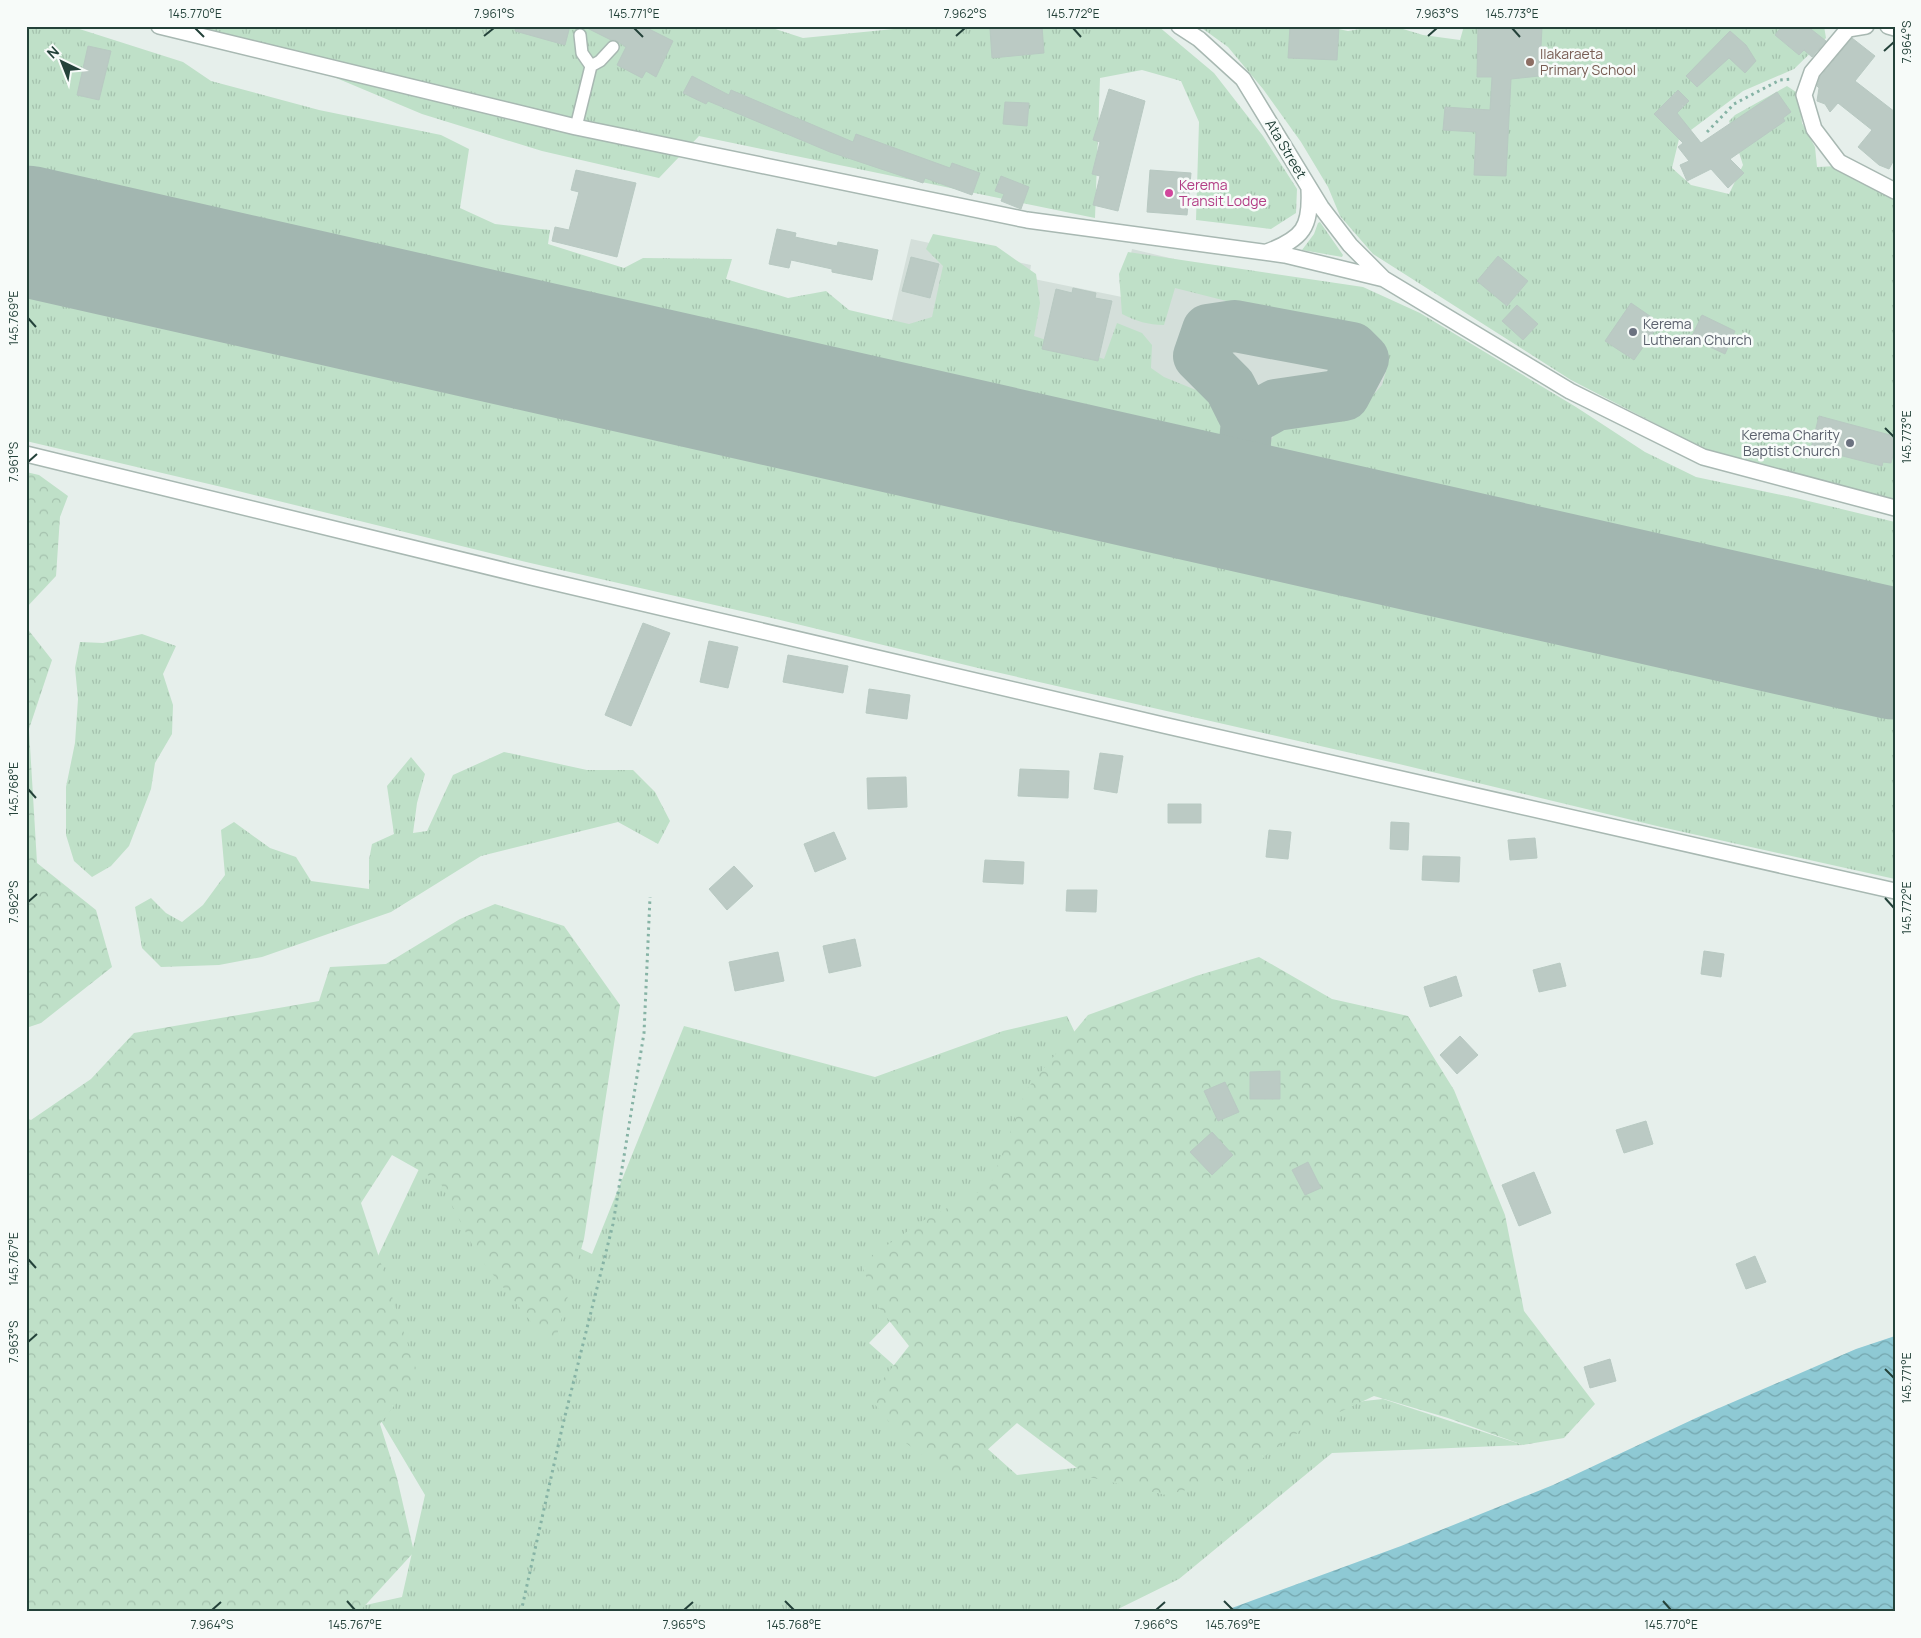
<svg xmlns="http://www.w3.org/2000/svg" width="1921" height="1638" font-family="Manrope,sans-serif">
  <style>
    .built { fill: #d4dfda }
    .grass { fill: url(#grass-tufts) }
    .forest { fill: url(#forest-crowns) }
    .water { fill: url(#water-waves) }
    .lines { fill: none; stroke-linecap: round; stroke-linejoin: round }
    .taxiway { stroke: #a2b6b0; stroke-width: 52 }
    .runway { stroke: #a2b6b0; stroke-width: 131 }
    .building { fill: #bbcac4; stroke: #b8c9c2 }
    .lane-casing { stroke: #a8b8b2; stroke-width: 14 }
    .street-casing { stroke: #a8b8b2; stroke-width: 18 }
    .path { stroke: #86b3a5; stroke-width: 3; stroke-dasharray: 2.5 4; stroke-linecap: butt }
    .lane { stroke: #fff; stroke-width: 11 }
    .street { stroke: #fff; stroke-width: 15 }
    .ticks { fill: none; stroke: #24423a; stroke-width: 2 }
    .education-dot { fill: #8d6e63; stroke: #f7fbf9; stroke-width: 2 }
    .hotel-dot { fill: #d1479c; stroke: #f7fbf9; stroke-width: 2 }
    .worship-dot { fill: #6b7280; stroke: #f7fbf9; stroke-width: 2 }
    .labels { text-anchor: middle; stroke-width: 5; stroke-linejoin: round; paint-order: stroke }
    .education-label { font-size: 14px; fill: #785e54; stroke: #f7fbf9; text-anchor: start }
    .street-label { font-size: 14px; fill: #24423a; stroke: #f7fbf9 }
    .hotel-label { font-size: 14px; fill: #b23c85; stroke: #f7fbf9; text-anchor: start }
    .worship-label { font-size: 14px; fill: #5b616d; stroke: #f7fbf9; text-anchor: start }
    .neatline { fill: none; stroke: #24423a; stroke-width: 2 }
    .ticks-label { font-size: 12px; text-anchor: middle; fill: #24423a }
  </style>
  <defs>
    <pattern id="grass-tufts" width="24" height="20" patternUnits="userSpaceOnUse" patternTransform="scale(1.25)"><rect width="24" height="20" fill="#bfe0c8"/><path d="M3 7l-1-3M5 7V3M7 7l1-3M15 17l-1-3M17 17v-4M19 17l1-3" fill="none" stroke="#a4c1ad"/></pattern>
    <pattern id="forest-crowns" width="20" height="18" patternUnits="userSpaceOnUse" patternTransform="scale(1.25)"><rect width="20" height="18" fill="#bfe0c8"/><path d="M2 6a3 3 0 1 1 6 0M12 15a3 3 0 1 1 6 0" fill="none" stroke="#a4c1ad"/></pattern>
    <pattern id="water-waves" width="16" height="10" patternUnits="userSpaceOnUse" patternTransform="scale(1.25)"><rect width="16" height="10" fill="#8ec9d4"/><path d="M0 5q4-4 8 0t8 0" fill="none" stroke="#74a5ad"/></pattern>
  </defs>
  <rect width="100%" height="100%" fill="#e6efeb"/>
  <path class="built" d="M26,139L889,332L911,239L1031,265L1029,278L1122,297L1132,249L1396,312L1651,476L1895,536V748L26,322Z"/>
  <path class="grass" d="M26,26H70L183,62L211,81L319,110L441,135L469,149L460,208L495,224L550,230L548,244L624,268L643,258L732,259L726,279L788,298L826,291L849,310L909,324L932,317L943,266L926,249L933,234L996,246L1036,274L1040,303L1034,336L1104,359L1117,323L1142,333L1152,345L1151,368L1164,377L1218,399L1229,415L1232,429L1227,455L1211,470L1187,474L739,371L581,336L63,213L27,203Z
    M191,26H766L803,38L924,26H1158L1214,73L1263,136L1297,189L1296,213L1271,229L1196,220L1199,122L1181,81L1142,70L1100,78L1095,218L699,136L659,178L542,151L422,114L243,39Z
    M1199,26H1324L1348,31L1378,26H1393L1423,35L1460,40L1464,26H1824L1826,38L1794,69L1743,91L1679,139L1672,168L1691,185L1729,194L1743,165L1729,121L1735,115L1787,86L1799,94L1802,123L1815,147L1817,167L1838,166L1895,198V502L1716,455L1571,380L1373,254L1340,216L1328,187L1301,142L1263,89L1228,47Z
    M1320,222L1343,255L1342,257L1302,250L1314,234L1318,223Z
    M1128,252L1363,287L1420,313L1576,407L1645,452L1696,477L1796,498L1895,522V637L1594,574L1308,502L1279,489L1267,467L1268,447L1278,426L1300,420L1349,415L1367,402L1382,385L1387,368L1386,347L1370,330L1326,326L1175,288L1164,325C1148,325 1136,321 1122,314L1119,274Z
    M26,254L241,300L1327,552L1431,571L1713,638L1895,685V879L1661,827L1399,764L978,668L776,619L526,562L226,488L26,441Z
    M142,634L176,646L163,674L173,705L172,734L155,763L151,789L129,846L111,866L92,877L74,861L66,835V787L75,743L78,699L75,668L80,642L103,643Z
    M504,752L587,770H633L655,792L670,821L658,844L618,822L481,856L391,912L262,957L219,965L161,967L142,948L135,907L151,898L166,913L182,922L203,905L225,875L221,830L234,822L270,848L296,857L311,881L369,889V860L372,844L394,834L387,786L411,757L425,774L417,803L413,833L427,831L453,775Z
    M1067,1016L1106,1098L869,1343L1017,1475L1131,1461L1364,1401L1383,1399L1523,1445L1332,1453L1179,1579L1112,1612H334L402,1597L425,1495L336,1345L435,1135L499,1210L592,1254L684,1026L875,1077L1003,1031Z"/>
  <path class="forest" d="M26,472L39,475L68,496L60,517L56,576L26,608Z
    M26,627L52,660L29,729L37,863L96,910L112,967L41,1023L26,1028Z
    M495,904L564,926L620,1005L584,1239L553,1349L478,1256L440,1182L392,1155L361,1203L418,1375L380,1424L397,1478L414,1552L359,1612H26V1118L31,1120L91,1079L134,1033L319,1001L330,967L386,964L460,919Z
    M1259,957L1332,999L1408,1016L1454,1090L1505,1215L1524,1311L1595,1404L1564,1438L1523,1445L1448,1418L1374,1396L1299,1431L1238,1477L1166,1495L1089,1477L1017,1423L955,1479L906,1443L869,1397L909,1346L877,1305L861,1263L924,1220L990,1186L1026,1090L1088,1015L1196,976Z"/>
  <path class="water" d="M1895,1336V1612H1221L1401,1546L1553,1485L1696,1418L1856,1349Z"/>
  <g class="lines">
    <path class="taxiway" d="M1239,506L1247,421L1230,387L1199,356L1208,330L1235,326L1352,348L1363,359L1344,395L1276,405L1247,421"/>
    <path class="runway" d="M26,231L1895,654"/>
  </g>
  <path class="building" d="M516,26H570L565,45L515,31Z
    M583,26H643L673,41L656,77L646,71L642,78L617,65L626,47L615,40H611Z
    M1026,26H1042L1044,53L992,58L990,29Z
    M1290,26L1339,27L1337,60L1288,58Z
    M1478,26L1542,27L1541,47H1546L1549,75L1511,79L1506,176L1474,175L1476,132L1443,130L1445,107L1490,110L1492,77H1477Z
    M1782,26H1807L1826,41L1812,57L1804,50L1799,55L1775,35Z
    M1730,31L1746,45L1756,61L1745,73L1729,58L1697,87L1686,76Z
    M1852,38L1875,56L1855,81L1895,112V158L1889,169L1879,165L1858,147L1872,130L1838,103L1830,112L1825,104L1817,101L1819,88L1817,86L1820,77Z
    M88,46L111,51L99,100L77,95Z
    M692,76L729,95L731,90L853,142L856,134L950,168L952,163L980,173L972,195L925,178L923,183L830,152L708,101L706,104L683,93Z
    M1109,89L1145,101L1118,211L1093,205L1100,176L1092,174L1100,142L1093,140Z
    M1678,90L1689,101L1677,113L1701,143L1777,92L1791,112L1783,118L1785,121L1730,159L1744,173L1728,188L1711,169L1687,181L1680,165L1689,161L1678,147L1683,143L1654,114Z
    M1005,102L1029,103L1027,126L1003,124Z
    M576,170L636,183L617,257L552,241L555,227L569,230L579,192L571,190Z
    M1150,170L1191,173L1187,215L1147,212Z
    M1001,176L1029,187L1021,209L1001,201L1004,194L995,191Z
    M777,229L796,233L795,237L837,246L838,242L878,250L872,280L832,272V269L791,260L789,268L769,264Z
    M1498,256L1528,281L1507,306L1477,281Z
    M911,257L939,264L930,298L902,291Z
    M1073,288L1096,293L1095,298L1112,301L1098,361L1042,349L1056,289L1072,293Z
    M1631,303L1660,323L1634,360L1605,341Z
    M1517,305L1538,324L1523,340L1502,321Z
    M1702,315L1735,331L1725,354L1691,338Z
    M1819,416L1890,435V437L1895,438V448L1891,463L1883,462L1882,466L1811,448Z
    M643,623L670,633L631,726L605,715Z
    M709,641L738,647L728,688L700,682Z
    M788,655L848,666L843,693L783,682Z
    M869,689L910,695L907,719L866,713Z
    M1100,753L1123,756L1117,793L1094,789Z
    M1020,769L1069,771L1068,798L1018,796Z
    M906,777L907,807L868,809L867,778Z
    M1168,804H1201V823H1168Z
    M1391,822L1409,823L1408,850L1390,849Z
    M1269,830L1291,832L1288,859L1266,857Z
    M834,832L846,859L815,872L804,844Z
    M1535,838L1537,858L1510,860L1508,840Z
    M1423,856L1460,857L1459,882L1422,880Z
    M985,860L1024,862L1023,884L983,882Z
    M734,866L753,886L727,910L709,889Z
    M1067,890H1097L1096,912L1066,911Z
    M855,939L861,966L829,973L823,946Z
    M1704,951L1724,954L1721,977L1701,974Z
    M778,952L784,981L735,991L729,962Z
    M1560,963L1566,986L1539,992L1533,970Z
    M1456,976L1462,996L1430,1007L1424,987Z
    M1460,1036L1478,1055L1457,1074L1440,1055Z
    M1280,1071V1099H1250V1072Z
    M1225,1082L1239,1112L1218,1121L1204,1091Z
    M1646,1121L1653,1144L1624,1153L1616,1130Z
    M1212,1132L1233,1155L1212,1175L1190,1152Z
    M1308,1162L1321,1188L1305,1195L1292,1170Z
    M1534,1172L1551,1213L1519,1226L1502,1185Z
    M1755,1256L1766,1282L1746,1289L1736,1264Z
    M1610,1359L1616,1381L1590,1388L1584,1367Z"/>
  <g class="lines">
    <g class="lane-casing">
      <path id="lane" d="M591,66L600,61L613,47
        M576,127L591,66L582,53L580,35"/>
    </g>
    <g class="street-casing">
      <path id="street" d="M159,26L576,127L1027,220L1285,255L1384,279L1570,391L1703,457L1895,508
        M1179,26L1199,39L1243,79L1321,207L1350,245L1384,279
        M1866,26L1848,29L1812,72L1804,95L1814,129L1839,162L1895,191
        M1888,26L1895,28
        M1267,252C1303,238 1311,228 1309,189
        M26,454L531,577L1163,725L1895,891"/>
    </g>
    <path class="path" d="M1707,132L1734,104L1780,80L1792,79
      M521,1612L563,1424L613,1224L644,1033L650,897"/>
    <use href="#lane" class="lane"/>
    <use href="#street" class="street"/>
  </g>
  <path class="ticks" d="M195,28L204,37M634,28L643,37M1073,28L1081,37M1512,28L1520,37M484,36L494,28M956,36L965,28M1428,36L1437,28M1884,51L1894,42M28,318L36,327M1885,428L1894,437M28,462L37,454M28,789L36,798M1885,898L1894,908M28,902L37,894M28,1259L36,1268M28,1342L37,1334M1885,1369L1894,1378M347,1601L355,1610M785,1601L794,1610M1224,1601L1233,1610M1663,1601L1671,1610M212,1610L221,1602M684,1610L693,1602M1156,1610L1165,1602"/>
  <circle class="education-dot" cx="1530" cy="62" r="5"/>
  <circle class="hotel-dot" cx="1169" cy="193" r="5"/>
  <g class="worship-dot">
    <circle cx="1633" cy="332" r="5"/>
    <circle cx="1850" cy="443" r="5"/>
  </g>
  <g class="labels">
    <g class="education-label">
      <text x="1540" y="59">Ilakaraeta<tspan x="1540" dy="16">Primary School</tspan></text>
    </g>
    <g class="street-label">
      <text transform="translate(1286 149) rotate(59)" y="5">Ata Street</text>
    </g>
    <g class="hotel-label">
      <text x="1179" y="190">Kerema<tspan x="1179" dy="16">Transit Lodge</tspan></text>
    </g>
    <g class="worship-label">
      <text x="1643" y="329">Kerema<tspan x="1643" dy="16">Lutheran Church</tspan></text>
      <text x="1840" y="440" text-anchor="end">Kerema Charity<tspan x="1840" dy="16">Baptist Church</tspan></text>
    </g>
  </g>
  <rect width="1921" height="1638" fill="none" stroke="#f7fbf9" stroke-width="55"/>
  <g transform="translate(62 62) rotate(317)" stroke="#f7fbf9" stroke-width="4" paint-order="stroke">
  <path d="M0-4L9 19L0 12L-9 19Z" fill="#24423a"/>
  <text y="-8" font-size="14" font-weight="bold" text-anchor="middle" fill="#24423a">N</text>
  </g>
  <rect x="28" y="28" width="1866" height="1582" class="neatline"/>
  <g class="ticks-label">
    <text x="195" y="18">145.770°E</text>
    <text x="494" y="18">7.961°S</text>
    <text x="634" y="18">145.771°E</text>
    <text x="965" y="18">7.962°S</text>
    <text x="1073" y="18">145.772°E</text>
    <text x="1437" y="18">7.963°S</text>
    <text x="1512" y="18">145.773°E</text>
    <text transform="translate(1907 42) rotate(-90)" y="4">7.964°S</text>
    <text transform="translate(14 318) rotate(-90)" y="4">145.769°E</text>
    <text transform="translate(1907 437) rotate(-90)" y="4">145.773°E</text>
    <text transform="translate(14 462) rotate(-90)" y="4">7.961°S</text>
    <text transform="translate(14 789) rotate(-90)" y="4">145.768°E</text>
    <text transform="translate(14 902) rotate(-90)" y="4">7.962°S</text>
    <text transform="translate(1907 908) rotate(-90)" y="4">145.772°E</text>
    <text transform="translate(14 1259) rotate(-90)" y="4">145.767°E</text>
    <text transform="translate(14 1342) rotate(-90)" y="4">7.963°S</text>
    <text transform="translate(1907 1378) rotate(-90)" y="4">145.771°E</text>
    <text x="212" y="1629">7.964°S</text>
    <text x="355" y="1629">145.767°E</text>
    <text x="684" y="1629">7.965°S</text>
    <text x="794" y="1629">145.768°E</text>
    <text x="1156" y="1629">7.966°S</text>
    <text x="1233" y="1629">145.769°E</text>
    <text x="1671" y="1629">145.770°E</text>
  </g>
</svg>
